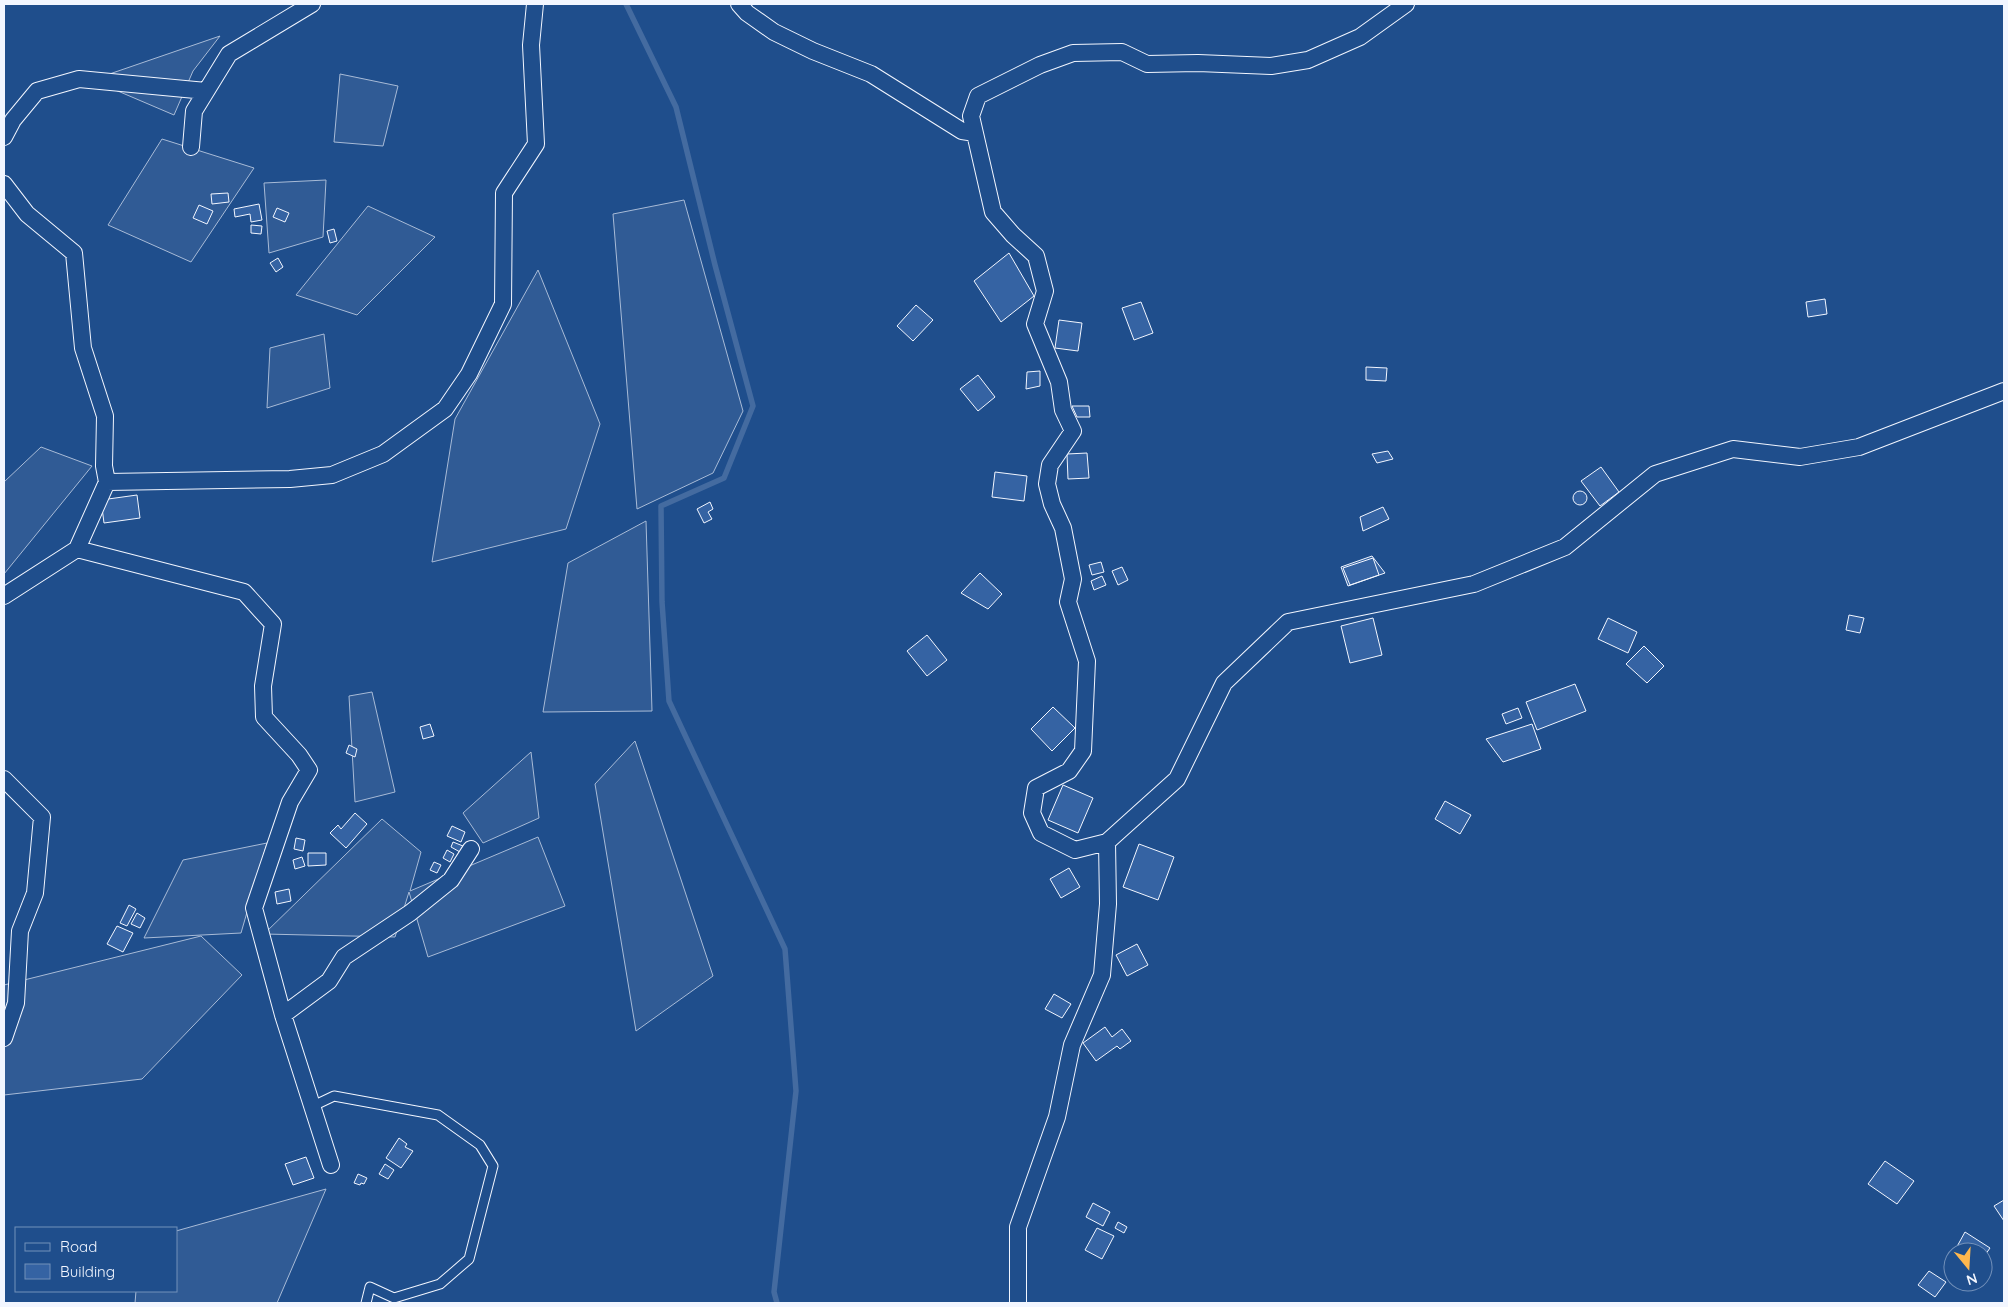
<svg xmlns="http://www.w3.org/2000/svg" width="2008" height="1307" font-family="Quicksand,sans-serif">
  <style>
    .built { fill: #305b95; stroke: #a8bbd7 }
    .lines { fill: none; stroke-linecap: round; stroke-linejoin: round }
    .stream { stroke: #446ba0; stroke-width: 5.5 }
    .building { fill: #3563a3; stroke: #f2f6ff }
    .lane-casing { stroke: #f2f6ff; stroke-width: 11 }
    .street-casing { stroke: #f2f6ff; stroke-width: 18 }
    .lane { stroke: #1f4e8c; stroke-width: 9 }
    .street { stroke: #1f4e8c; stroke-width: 16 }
  </style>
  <rect width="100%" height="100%" fill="#1f4e8c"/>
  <path class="built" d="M220,36L193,71L174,115L92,80Z
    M340,74L398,86L383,146L334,142Z
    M162,139L254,168L191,262L108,225Z
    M326,180L323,237L269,253L264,183Z
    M684,200L743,411L713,473L637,509L613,214Z
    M368,206L435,237L357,315L296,295Z
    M538,270L600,424L566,529L432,562L455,419Z
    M324,334L330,388L267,408L270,348Z
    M41,447L92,466L4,574V482Z
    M646,521L652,711L543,712L568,563Z
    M372,692L395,792L355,802L349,696Z
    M635,741L713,976L636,1031L595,784Z
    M531,752L539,818L483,843L463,813Z
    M382,819L421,852L410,891L538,837L565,906L428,957L409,892L395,937L264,934Z
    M267,843L241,933L144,938L183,860Z
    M201,936L242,975L142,1079L4,1095V985Z
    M326,1189L277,1303H135L136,1291H176V1231Z"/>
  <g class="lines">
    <path class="stream" d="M626,4L676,107L715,265L753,406L724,478L661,506L662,602L669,701L785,949L796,1091L774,1292L777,1303"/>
  </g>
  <path class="building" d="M228,193L229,202L212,204L211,194Z
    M259,204L262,220L251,222L250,214L235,217L234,209Z
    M199,205L213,211L207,224L193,218Z
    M277,208L289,213L285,222L273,217Z
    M251,225L262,226L261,234L251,233Z
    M334,229L337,241L330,243L327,231Z
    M1009,253L1034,296L1001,322L974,281Z
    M278,258L283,267L276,272L270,263Z
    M1825,299L1827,314L1808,317L1806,302Z
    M1141,302L1153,333L1134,340L1122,308Z
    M916,305L933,320L913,341L897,326Z
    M1059,320L1082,323L1078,351L1055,348Z
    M1366,367L1387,368L1386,381L1366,380Z
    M1040,371V386L1026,389L1027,372Z
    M978,375L995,397L978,411L960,389Z
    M1072,406H1089L1090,417H1077Z
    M1388,451L1393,459L1377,463L1372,454Z
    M1087,453L1089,478L1068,479L1067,454Z
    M1601,467L1619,492L1600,506L1581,481Z
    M995,472L1027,476L1024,501L992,497Z
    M1573 498a7 7 0 1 1 14 0a7 7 0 1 1-14 0Z
    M137,495L140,518L104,523L101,500Z
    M710,502L713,509L708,512L712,519L704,523L697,509Z
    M1383,507L1389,519L1363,531L1360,517Z
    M1372,556L1385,573L1348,586L1341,567Z
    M1373,558L1379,575L1350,585L1343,568Z
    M1101,562L1104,572L1092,575L1089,565Z
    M1122,567L1128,580L1118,585L1112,571Z
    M980,573L1002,594L988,609L961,593Z
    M1102,576L1106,585L1094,590L1091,581Z
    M1849,615L1864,618L1860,633L1846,630Z
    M1373,618L1382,655L1350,663L1341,626Z
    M1608,618L1637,632L1628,653L1598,639Z
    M927,635L947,660L927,676L907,651Z
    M1644,646L1664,666L1647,683L1626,664Z
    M1575,684L1586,711L1537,730L1526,702Z
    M1053,707L1075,728L1052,751L1031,729Z
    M1518,708L1522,718L1506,724L1502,714Z
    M430,724L434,736L423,739L420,727Z
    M1532,724L1541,749L1503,762L1486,739Z
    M349,745L357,749L355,757L346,753Z
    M1063,785L1093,798L1078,833L1048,820Z
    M1445,801L1471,815L1460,834L1435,819Z
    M355,813L367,824L346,848L330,833L338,825L341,829Z
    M452,826L465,832L461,842L447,836Z
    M296,838L305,840L303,851L294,849Z
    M453,842L463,846L460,852L451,847Z
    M1139,844L1174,857L1158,900L1123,887Z
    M447,850L454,854L450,862L443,858Z
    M308,853H326V865L308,866Z
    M302,857L305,866L295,869L293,860Z
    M434,862L441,865L437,873L430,870Z
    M1069,868L1080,887L1061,898L1050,879Z
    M289,889L291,901L277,904L275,892Z
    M129,905L136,909L127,926L120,923Z
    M137,913L145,918L140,928L131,924Z
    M117,926L133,933L123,952L107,944Z
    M1137,944L1148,965L1127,976L1116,955Z
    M1054,994L1071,1004L1062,1018L1045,1009Z
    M1105,1027L1112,1037L1122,1029L1131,1041L1120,1049L1117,1046L1096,1061L1083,1043Z
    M399,1138L407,1144L405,1147L413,1151L401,1168L386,1158Z
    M306,1157L314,1178L293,1185L285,1164Z
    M1885,1161L1914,1181L1897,1204L1868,1184Z
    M385,1164L394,1170L388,1179L379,1174Z
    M358,1174L367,1178L364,1184L361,1183L360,1185L354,1183Z
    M2004,1200V1221L1994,1206Z
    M1093,1203L1110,1212L1103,1226L1086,1217Z
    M1118,1222L1127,1227L1124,1233L1115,1228Z
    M1097,1228L1114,1236L1102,1259L1085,1250Z
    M1965,1232L1990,1248L1983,1258V1252H1954Z
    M1929,1271L1946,1282L1935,1297L1918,1285Z"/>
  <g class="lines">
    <g class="lane-casing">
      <path id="lane" d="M313,1106L334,1096L438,1115L480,1145L493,1166L469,1259L440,1284L394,1298L370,1287L366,1303"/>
    </g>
    <g class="street-casing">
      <path id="street" d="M739,4L747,13L774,32L813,51L871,74L962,131L975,133
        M4,137L13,120L37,91L79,79L206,91
        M191,147L194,111L229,54L312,4
        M4,184L27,214L74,253L83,348L105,416L104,466L107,482L290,479L332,475L383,454L445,409L469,374L503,304L504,193L536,144L531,45L535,4
        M77,549L244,592L273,624L263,686L264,717L299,755L309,770L290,802L254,908L283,1015L331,1165
        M4,596L77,549L107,482
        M4,779L42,817L35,893L20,931L16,1003L4,1038
        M1107,842L1075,850L1041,833L1032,813L1036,788L1069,771L1083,751L1087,661L1068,602L1073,579L1063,528L1052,504L1047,484L1050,465L1073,431L1063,410L1059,382L1035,324L1045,291L1036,256L1013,235L993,212L971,116L978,96L1040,65L1073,53L1122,52L1147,64L1198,63L1271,66L1308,60L1360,37L1406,4
        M283,1015L329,981L344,957L410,913L451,880L471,849
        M1018,1303V1227L1057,1117L1072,1045L1102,975L1108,904L1107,842L1177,779L1224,683L1288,622L1474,584L1565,547L1655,474L1733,449L1800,457L1859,447L2004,391"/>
    </g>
    <use href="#lane" class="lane"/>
    <use href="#street" class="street"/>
  </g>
  <rect width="2008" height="1307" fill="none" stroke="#f2f6ff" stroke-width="10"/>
  <rect x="15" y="1227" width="162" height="65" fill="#1f4e8c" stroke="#7391ba"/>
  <rect x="25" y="1243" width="25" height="8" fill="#1f4e8c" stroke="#7391ba"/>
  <text x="60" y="1252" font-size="15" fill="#f2f6ff">Road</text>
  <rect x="25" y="1264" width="25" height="15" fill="#3563a3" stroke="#7391ba"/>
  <text x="60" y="1277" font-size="15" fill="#f2f6ff">Building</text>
  <g transform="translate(1968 1267) rotate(162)"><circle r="24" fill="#1f4e8c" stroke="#7391ba"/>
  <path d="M0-4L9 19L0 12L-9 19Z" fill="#ffb74d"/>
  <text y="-8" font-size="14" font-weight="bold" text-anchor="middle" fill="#f2f6ff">N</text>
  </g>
</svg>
